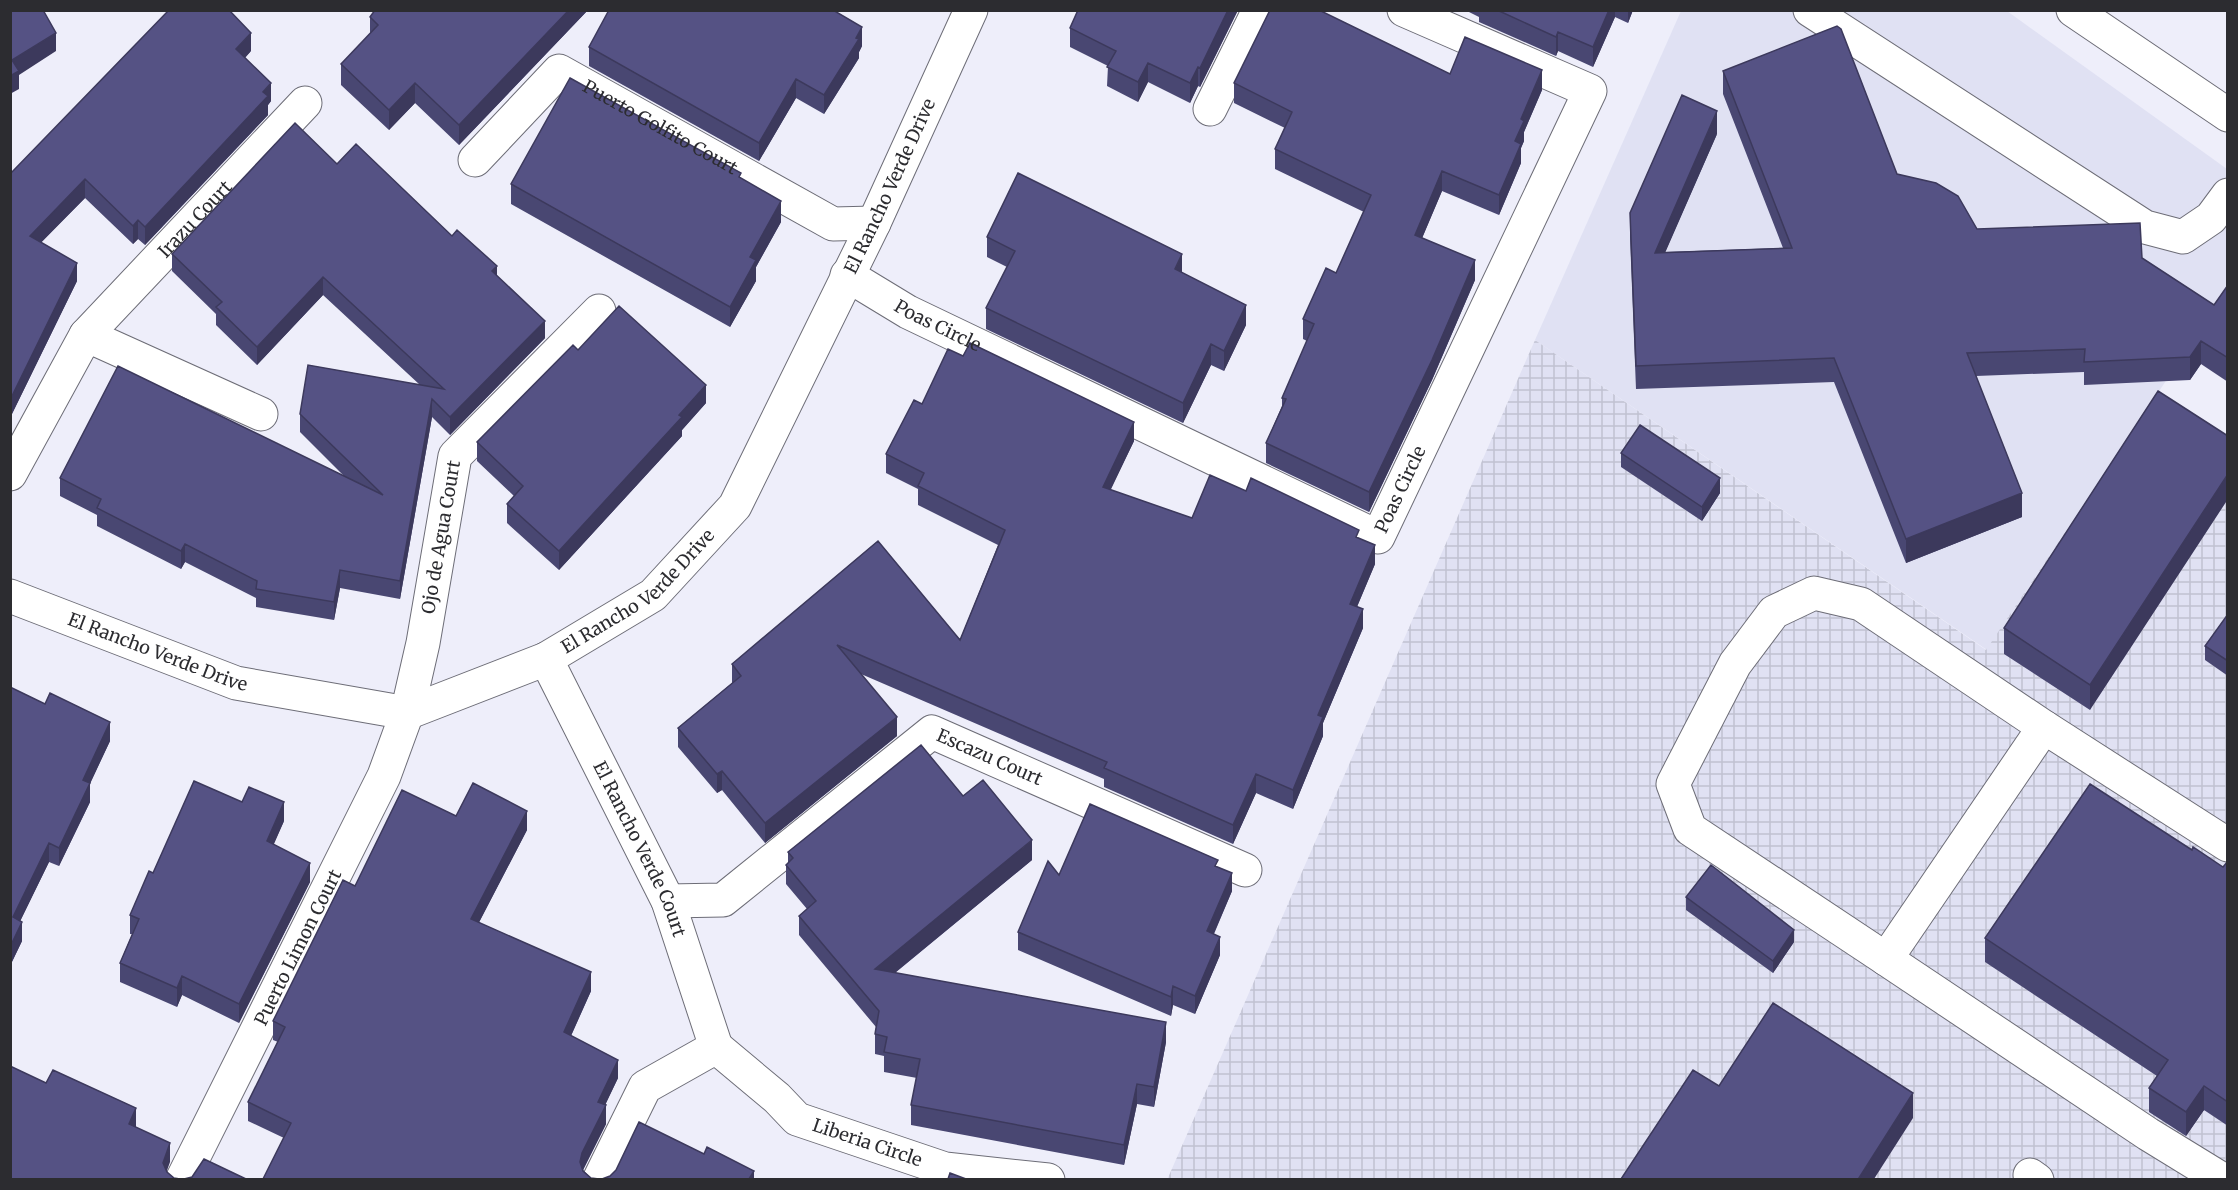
<svg xmlns="http://www.w3.org/2000/svg" width="2238" height="1190" font-family="Merriweather,serif">
  <style>
    .built { fill: #e0e1f3 }
    .industrial { fill: url(#industrial-grid) }
    .lines { fill: none; stroke-linecap: round; stroke-linejoin: round }
    .minor-casing { stroke: #6d6d77; stroke-width: 35 }
    .minor { stroke: #fff; stroke-width: 33 }
    .wall { fill: #494772 }
    .shaded-wall { fill: #3c395c }
    .building { fill: #555284; stroke: #3c395c; stroke-width: 1.5 }
    .labels { text-anchor: middle; stroke-width: 6; stroke-linejoin: round; paint-order: stroke }
    .street-label { font-size: 18px; fill: #2c2c30; stroke: #eeeefa }
  </style>
  <defs>
    <pattern id="industrial-grid" width="8" height="8" patternUnits="userSpaceOnUse" patternTransform="scale(1.5)"><rect width="8" height="8" fill="#e0e1f3"/><path d="M0 4h8M4 0v8" fill="none" stroke="#c0c1d1"/></pattern>
  </defs>
  <rect width="100%" height="100%" fill="#eeeefa"/>
  <path class="built" d="M1681,11H2007L2227,169V289L1987,650L1535,340Z"/>
  <path class="industrial" d="M1535,340L1986,650L2152,403L2227,453V1179L1167,1180Z"/>
  <g class="lines">
    <g class="minor-casing">
      <g id="minor">
        <path d="M1810,10L2145,227L2183,237L2211,218L2228,195"/>
        <path d="M2073,10L2228,115"/>
        <path d="M1210,109L1259,10"/>
        <path id="s1" d="M475,160L559,71L833,224L874,223"/>
        <path id="s2" d="M847,275L908,312L1378,537L1590,91L1404,10"/>
        <path id="s3" d="M86,335L305,103"/>
        <path d="M10,474L86,335L261,414"/>
        <path id="s4" d="M10,596L236,683L407,713L546,659L653,595L735,506L874,223L971,10"/>
        <path id="s5" d="M546,659L668,901L716,1047"/>
        <path id="s6" d="M668,901L723,900L932,732L1245,870"/>
        <path d="M1886,959L1690,829L1673,784L1735,664L1774,612L1814,593L1861,604L2044,727"/>
        <path d="M2030,1175L2037,1180"/>
        <path id="s7" d="M182,1180L384,776L407,713L423,643L455,456L599,311"/>
        <path id="s8" d="M599,1180L645,1087L716,1047L777,1098L797,1119L945,1169L1048,1180"/>
        <path d="M2223,1180L2148,1134L1886,959L2044,727L2228,845"/>
      </g>
    </g>
    <use href="#minor" class="minor"/>
  </g>
  <path class="wall" d="M588,10L459,145L415,103L389,130L341,85V64L370,35V17Z
    M1078,10H1238L1200,87L1198,86L1190,103L1148,82L1138,102L1107,86L1108,66L1070,47V28Z
    M1465,10H1633L1628,23L1615,17L1593,67L1558,51L1556,56L1479,22V17Z
    M862,46L859,52V58L824,114L796,98L759,161L589,66V47Z
    M251,51L245,58L271,101L268,105V115L145,245L138,239L133,244L85,198L41,242L77,281L10,418V174Z
    M1723,71L1897,174L1977,229L2142,258L2214,305L2228,285V382L2201,364L2190,380L2084,385V372L1976,376L2022,517L1906,563L1834,382L1636,389L1630,237V213L1717,134L1665,252L1783,248L1723,94Z
    M1450,74L1542,90L1524,132V141L1521,148V163L1499,215L1442,191L1422,238L1475,280L1432,380L1369,512L1266,463V443L1282,406V398L1307,341L1303,339V319L1336,273L1364,212L1275,169V149L1285,128L1234,103V83Z
    M337,164L452,236L497,276L545,338L450,435L432,417L400,599L340,588L334,620L256,607V598L185,562L181,569L97,526V515L60,496V478L345,477L300,432V414L420,385L323,295L257,365L216,325V314L172,271V254Z
    M741,178L781,222L756,267V281L730,327L511,204V184Z
    M987,237L1182,273L1246,325L1224,371L1211,365L1183,423L986,329V308L1007,267L987,257Z
    M578,350L706,403L682,430V436L559,570L507,523V504L514,496L477,461V442Z
    M2158,391L2090,710L2004,654V628Z
    M922,404L1134,441L1110,490L1192,518L1359,539L1375,564L1357,607L1363,628L1323,723V736L1293,809L1256,793L1233,844L1104,787V779L861,674L897,736L765,843L722,790L717,793L678,747V728L732,683V664L878,541L960,640L998,545L918,505V489L886,473V454Z
    M1621,453L1720,493L1702,521L1621,467Z
    M2228,614V676L2205,660V646Z
    M10,687L45,704L110,741L90,783V802L59,866L49,862L20,921L22,941L10,966Z
    M963,796L1032,860L895,973L1166,1042L1154,1107L1137,1104L1124,1165L911,1125V1105L917,1078L884,1072V1056L875,1054V1034L876,1027L799,935V916L807,909L786,884V865L788,863V852Z
    M456,816L527,830L479,922L591,991L571,1036L618,1078L605,1105L606,1124L583,1170L591,1178L284,1138L248,1121V1102L278,1042L273,1040V1021L355,886Z
    M284,821L273,845L310,882L239,1023L182,995L177,1007L120,982V963L132,934H130V915L153,873Z
    M2192,850L2223,867L2228,861V1126L2204,1110L2186,1136L2149,1112V1088L2157,1076L1985,962V938Z
    M1218,867L1232,891L1214,934L1220,955L1195,1014L1173,1005L1171,1016L1018,950V932L1059,875Z
    M1686,897L1794,942L1773,973L1686,910Z"/>
  <path class="shaded-wall" d="M569,10H588L459,145V125Z
    M1228,10H1238L1200,87V68Z
    M1609,10H1615V17L1593,67V47Z
    M1628,10H1633L1628,23Z
    M862,27V46L859,52V58L824,114V95Z
    M1558,32V51L1556,56V37Z
    M56,33V51L19,75V89L10,94V76L12,60Z
    M251,33V51L236,67V49Z
    M1148,63V82L1138,102V82Z
    M1198,67V86L1190,103V83Z
    M1542,70V90L1524,132V141L1521,148V163L1499,215V195L1521,119Z
    M796,79V98L759,161V143Z
    M271,83V101L268,105V115L145,245V227Z
    M415,83V103L389,130V110Z
    M1717,111V134L1655,276V253Z
    M1442,171V191L1415,255V235Z
    M85,179V198L30,254V236Z
    M781,201V222L756,267V281L730,327V307L750,257Z
    M138,220V239L133,244V226Z
    M1182,254V275L1175,269Z
    M1475,260V280L1432,380L1369,512V492Z
    M77,263V281L10,418V400Z
    M497,266V284L492,271Z
    M323,277V295L257,365V347Z
    M1246,305V325L1224,371V351Z
    M545,321V338L450,435V417Z
    M2201,341V364L2190,380V357Z
    M1211,344V365L1183,423V403Z
    M706,385V403L682,430V436L559,570V551Z
    M432,399V417L400,599V581Z
    M1134,422V441L1103,506V487Z
    M2228,474V499L2090,710V685Z
    M1720,478V493L1702,521V507Z
    M2022,493V517L1906,563V539Z
    M185,544V562L181,569V551Z
    M1375,545V564L1350,623V604Z
    M340,570V588L334,620V602Z
    M1363,609V628L1323,723V736L1293,809V790L1318,715Z
    M897,717V736L765,843V823Z
    M110,722V741L83,799V780Z
    M722,771V790L717,793V774Z
    M1256,774V793L1233,844V825Z
    M90,783V802L59,866V848Z
    M284,802V821L267,860V841Z
    M527,811V830L471,938V919Z
    M1032,840V860L875,989V969Z
    M49,843V862L13,936V917Z
    M310,863V882L239,1023V1004Z
    M1232,873V891L1207,949V931Z
    M22,922V941L10,966V947Z
    M1794,930V942L1773,973V961Z
    M1220,937V955L1195,1014V996Z
    M591,972V991L564,1051V1032Z
    M182,976V995L177,1007V988Z
    M1173,986V1005L1171,1016V997Z
    M1166,1022V1042L1154,1107V1087Z
    M618,1060V1078L598,1120V1102Z
    M1137,1084V1104L1124,1165V1145Z
    M2204,1086V1110L2186,1136V1112Z
    M1913,1093V1118L1874,1179H1859V1178Z
    M606,1105V1124L582,1172L580,1162L582,1153Z
    M136,1108V1127L129,1143V1124Z
    M170,1143V1162L164,1179L163,1163Z
    M754,1171V1179H749Z"/>
  <path class="building" d="M10,10H43L56,33L12,60L19,71L10,76Z
    M169,10H229L251,33L236,49L271,83L263,92L268,96L145,227L138,220L133,226L85,179L30,236L77,263L10,400V174Z
    M375,10H569L459,125L415,83L389,110L341,64L378,25L370,17Z
    M609,10H833L862,27L856,38L859,39L824,95L796,79L759,143L589,47Z
    M1078,10H1228L1200,68L1198,67L1190,83L1148,63L1138,82L1107,67L1116,51L1070,28Z
    M1270,10H1319L1450,74L1465,37L1542,70L1521,119L1524,121L1515,141L1521,144L1499,195L1442,171L1415,235L1475,260L1432,360L1369,492L1266,443L1286,399L1282,398L1314,324L1303,319L1326,268L1336,273L1371,195L1275,149L1292,112L1234,83Z
    M1497,10H1609L1593,47L1558,32L1556,37Z
    M1837,26L1841,29L1897,174L1936,183L1958,196L1977,229L2140,223L2142,258L2214,305L2228,285V358L2201,341L2190,357L2084,362L2085,349L1967,353L2022,493L1906,539L1834,358L1636,366L1630,213L1682,95L1717,111L1655,253L1792,248L1723,71Z
    M570,78L741,173L739,177L781,201L750,257L756,260L730,307L511,184Z
    M295,123L337,164L356,144L452,236L457,230L497,266L492,271L545,321L450,417L432,399L400,581L340,570L334,602L256,589L257,581L185,544L181,551L97,508L101,499L60,478L118,366L383,495L300,414L308,365L444,389L323,277L257,347L216,307L222,302L172,254Z
    M1018,173L1182,254L1175,269L1246,305L1224,351L1211,344L1183,403L986,308L1015,251L987,237Z
    M619,306L706,385L679,415L682,417L559,551L507,504L523,486L477,442L573,345L578,350Z
    M970,343L1134,422L1103,487L1192,518L1210,475L1246,491L1251,478L1359,530L1356,537L1375,545L1350,604L1363,609L1318,715L1323,717L1293,790L1256,774L1233,825L1104,768L1107,762L837,645L897,717L765,823L722,771L717,774L678,728L741,676L732,664L878,541L960,640L1005,530L918,486L924,473L886,454L914,400L922,404L948,349L963,356Z
    M2158,391L2228,436V474L2090,685L2004,628Z
    M1640,425L1720,478L1702,507L1621,453Z
    M2228,614V661L2205,646Z
    M10,687L45,704L50,693L110,722L83,780L90,783L59,848L49,843L13,917L22,922L10,947Z
    M921,745L963,796L983,780L1032,840L875,969L1166,1022L1154,1087L1137,1084L1124,1145L911,1105L920,1059L884,1052L887,1037L875,1034L879,1011L799,916L816,901L786,865L793,858L788,852Z
    M194,781L242,802L249,787L284,802L267,841L310,863L239,1004L182,976L177,988L120,963L139,919L130,915L149,871L153,873Z
    M473,783L527,811L471,919L591,972L564,1032L618,1060L598,1102L606,1105L582,1153L580,1162L583,1171L591,1178L599,1179H263L291,1123L248,1102L285,1027L273,1021L343,880L355,886L402,790L456,816Z
    M2090,784L2192,850L2193,847L2223,867L2228,861V1102L2204,1086L2186,1112L2149,1088L2168,1060L1985,938Z
    M1090,804L1218,860L1215,866L1232,873L1207,931L1220,937L1195,996L1173,986L1171,997L1018,932L1048,861L1059,875Z
    M1711,865L1794,930L1773,961L1686,897Z
    M1773,1003L1913,1093L1859,1178L1860,1179H1621L1693,1070L1719,1086Z
    M10,1066L46,1083L53,1070L136,1108L129,1124L170,1143L163,1163L167,1172L174,1178L180,1179H10Z
    M639,1122L704,1154L707,1147L754,1171L749,1179H602L610,1176L616,1170Z
    M204,1159L246,1179H184L192,1177Z
    M950,1173L966,1179H948Z"/>
  <g class="labels">
    <g class="street-label">
      <text dy="6" stroke="none"><textPath href="#s1" startOffset="238">Puerto Golfito Court</textPath></text>
      <text dy="6" stroke="none"><textPath href="#s4" startOffset="1166">El Rancho Verde Drive</textPath></text>
      <text dy="6" stroke="none"><textPath href="#s3" startOffset="159">Irazu Court</textPath></text>
      <text dy="6" stroke="none"><textPath href="#s2" startOffset="104">Poas Circle</textPath></text>
      <text dy="6" stroke="none"><textPath href="#s2" startOffset="645">Poas Circle</textPath></text>
      <text dy="6" stroke="none"><textPath href="#s7" startOffset="698">Ojo de Agua Court</textPath></text>
      <text dy="6" stroke="none"><textPath href="#s4" startOffset="680">El Rancho Verde Drive</textPath></text>
      <text dy="6" stroke="none"><textPath href="#s4" startOffset="158">El Rancho Verde Drive</textPath></text>
      <text dy="6" stroke="none"><textPath href="#s6" startOffset="386">Escazu Court</textPath></text>
      <text dy="6" stroke="none"><textPath href="#s5" startOffset="212">El Rancho Verde Court</textPath></text>
      <text dy="6" stroke="none"><textPath href="#s7" startOffset="260">Puerto Limon Court</textPath></text>
      <text dy="6" stroke="none"><textPath href="#s8" startOffset="368">Liberia Circle</textPath></text>
    </g>
  </g>
  <rect width="2238" height="1190" fill="none" stroke="#2c2c30" stroke-width="24"/>
</svg>
